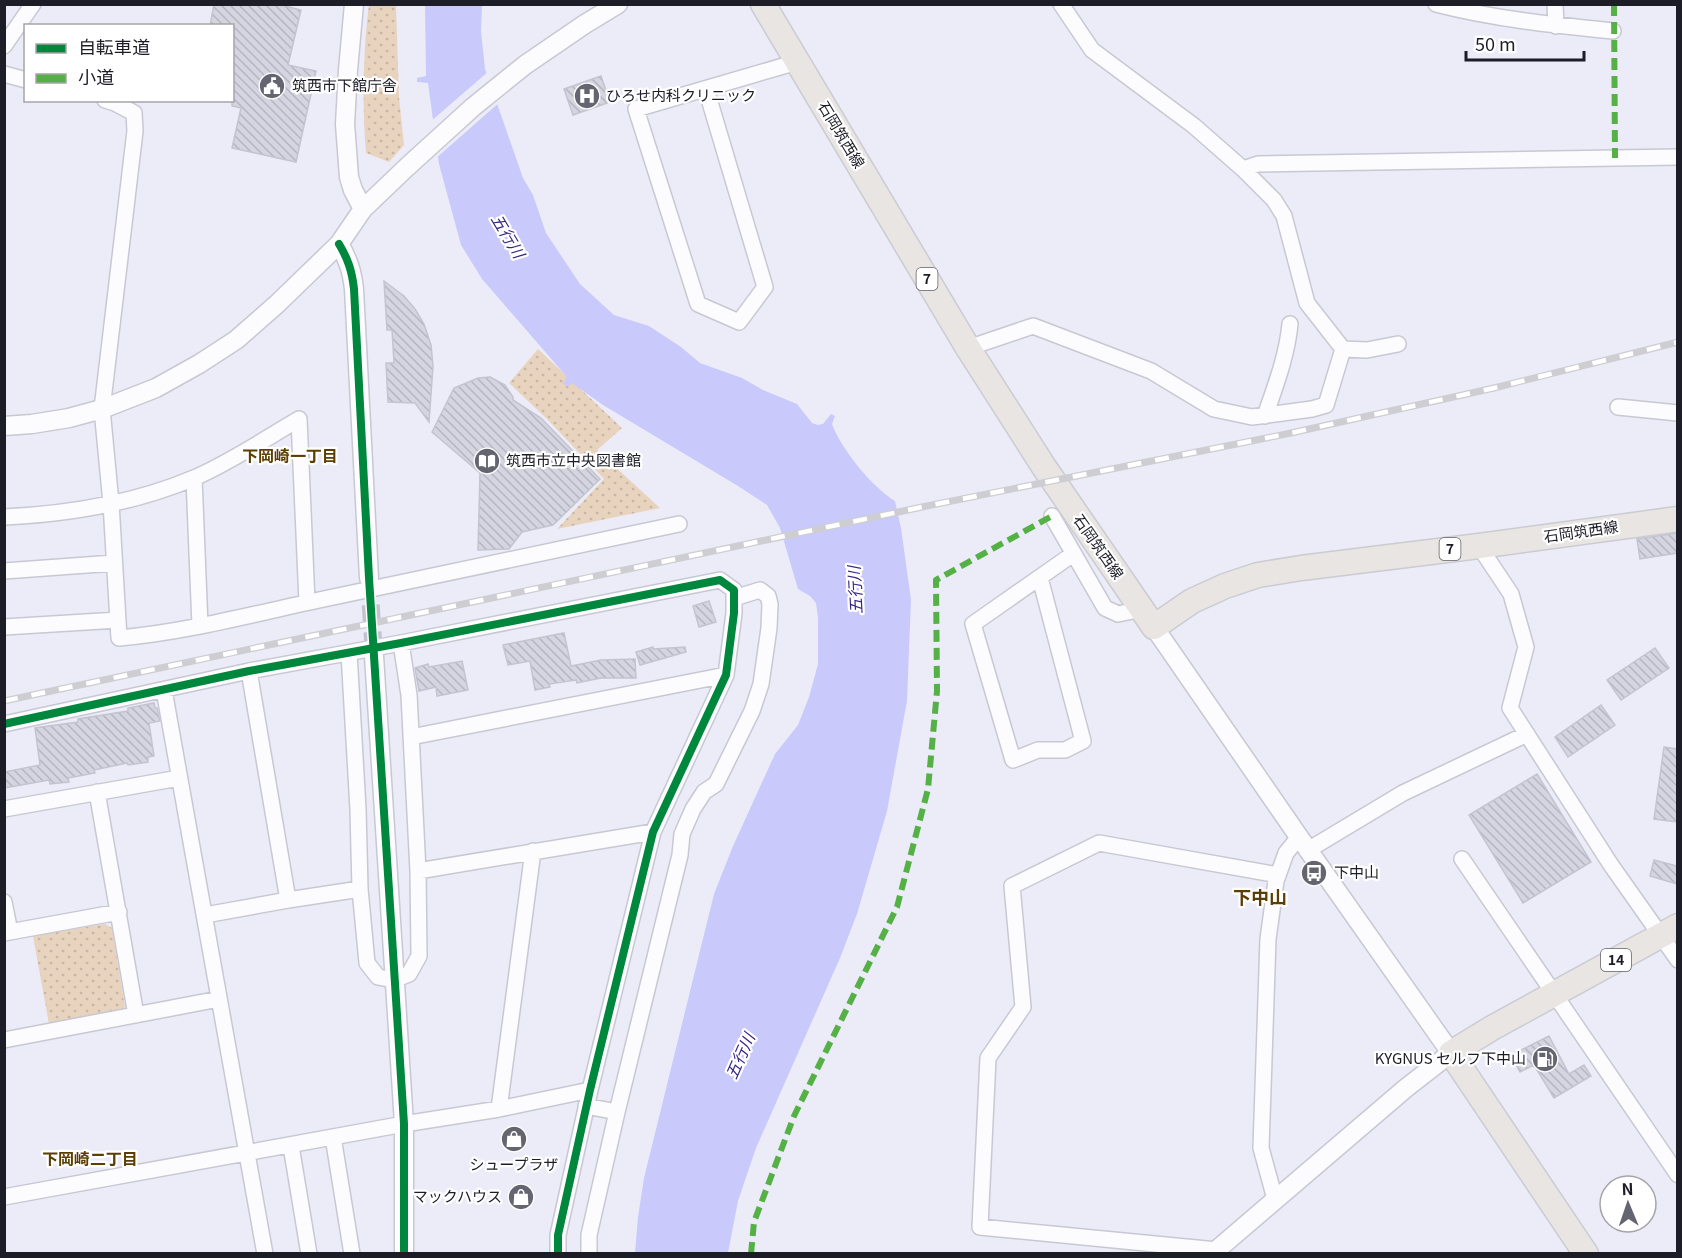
<svg xmlns="http://www.w3.org/2000/svg" width="1682" height="1258" font-family="Georgia,'Noto Sans JP',serif">
  <style>
    .park { fill: url(#park-dots) }
    .water { fill: #c9c9fb }
    .pier { fill: #ececf9 }
    .building { fill: url(#building-back-hatch); stroke: #c4c4d0; stroke-width: 1.5 }
    .lines { fill: none; stroke-linecap: round; stroke-linejoin: round }
    .tertiary-tunnel { stroke: #c3c3cf; stroke-width: 18; stroke-dasharray: 18 9; stroke-linecap: butt }
    .minor-casing { stroke: #c8c8d3; stroke-width: 18 }
    .tertiary-casing { stroke: #c8c8d3; stroke-width: 21 }
    .primary-casing { stroke: #cbcbd2; stroke-width: 27 }
    .minor { stroke: #fcfcfe; stroke-width: 15 }
    .tertiary { stroke: #fcfcfe; stroke-width: 18 }
    .primary { stroke: #e9e5e3; stroke-width: 24 }
    .rail-casing { stroke: #cdcdd2; stroke-width: 7 }
    .rail { stroke: #fff; stroke-width: 4.5; stroke-dasharray: 14; stroke-linecap: butt }
    .quiet { stroke: #55b145; stroke-width: 6; stroke-dasharray: 12 6; stroke-linecap: butt }
    .cycleway-casing { stroke: #fff; stroke-width: 11 }
    .cycleway { stroke: #00873e; stroke-width: 8 }
    .labels { text-anchor: middle; stroke-width: 4.5; stroke-linejoin: round; paint-order: stroke }
    .shield { fill: #fff; stroke: #616168; stroke-width: 1.5 }
    .shield-label { font-size: 14px; font-weight: bold; fill: #1d1d28 }
    .poi-label { font-size: 15px; fill: #1d1d28; stroke: #fff; text-anchor: start }
    .street-label { font-size: 15px; fill: #1d1d28; stroke: #fff }
    .water-label { font-size: 16px; font-style: italic; fill: #362782; stroke: #fff }
    .neighbourhood-label { font-size: 16px; font-weight: bold; fill: #5c3d02; stroke: #fff }
    .quarter-label { font-size: 18px; font-weight: bold; fill: #5c3d02; stroke: #fff }
  </style>
  <defs>
    <pattern id="park-dots" width="8" height="8" patternUnits="userSpaceOnUse" patternTransform="scale(1.5)"><rect width="8" height="8" fill="#e8d4be"/><path d="M2 2h.1M6 6h.1" fill="none" stroke="#c7b6a3" stroke-width="1.8" stroke-linecap="round"/></pattern>
    <pattern id="building-back-hatch" width="6" height="6" patternUnits="userSpaceOnUse" patternTransform="scale(1.5)"><rect width="6" height="6" fill="#d5d5e1"/><path d="M-1 5l2 2M0 0l6 6M5-1l2 2" fill="none" stroke="#b6b6c1"/></pattern>
  </defs>
  <rect width="100%" height="100%" fill="#ececf9"/>
  <path class="park" d="M369,4L396,5L399,97L404,145L389,162L366,153C362,107 363,51 369,4Z
    M538,349L622,428L597,450L660,508L557,529L604,479L547,419L509,383Z
    M105,924L112,928L125,1007L121,1012L49,1024L33,936Z"/>
  <path class="water" d="M425,5H482L481,31L485,69L523,178L533,195L546,233L580,284L614,315L649,326L681,347L700,363L742,378L763,390L797,404L812,423L818,425L823,424L831,414L835,416L832,424C842,450 871,486 895,501L901,528L911,600L907,701L887,811L857,914L840,958L756,1148L738,1201L728,1253H635L638,1217L644,1178L714,894L733,846L775,754L798,725L809,697L818,664V618L816,603L810,596L798,589L780,528L767,505L738,486L603,405L572,383L568,387L563,383L567,377L482,279L461,245L439,164L428,83L417,82V78L426,76Z"/>
  <path class="pier" d="M489,71L500,102L435,159L430,122Z"/>
  <path class="building" d="M214,4H277L301,10L288,65L316,71L296,162L232,148L241,108L232,106V26H210Z
    M601,76L610,102L573,115L564,89Z
    M384,281L404,296L415,309L424,324L431,345L433,366L429,422L415,403L388,402L386,363H394L392,330H387Z
    M490,377L505,385L513,397V400L541,418L600,479L553,525L522,532L509,549L478,550L480,473L432,432L454,388L478,378Z
    M1677,533V553L1640,559L1637,539Z
    M709,601L716,622L699,627L693,606Z
    M564,633L571,666L601,660L635,659L636,678H601L577,683L576,680L549,684L550,687L535,690L530,661L508,665L503,645Z
    M653,647V649L685,647L686,652L640,665L636,652Z
    M1655,648L1669,668L1621,700L1607,680Z
    M462,661L468,690L437,696L436,687L419,691L415,668L428,664L429,667Z
    M154,703L155,708H157L160,721L149,723L154,756L148,757V762L128,765L127,763L94,770L95,773L68,778L69,782L50,784L49,780L4,788V772L40,765L35,728L78,722V719L128,711V708Z
    M1601,705L1615,725L1568,757L1555,737Z
    M1664,747L1677,749V822L1654,819Z
    M1537,774L1591,862L1523,903L1469,815Z
    M1654,860L1677,866V884L1650,876Z
    M1549,1036L1569,1074L1584,1065L1591,1076L1554,1098L1534,1065L1520,1072L1511,1055Z"/>
  <g class="lines">
    <path class="tertiary-tunnel" d="M369,578L374,656"/>
    <g class="minor-casing">
      <path id="minor" d="M1061,4L1092,50L1194,126L1243,169L1274,200L1284,216L1307,303L1343,349L1367,350L1398,344
        M1436,4C1494,19 1554,25 1613,31
        M1555,4L1556,26
        M4,46L33,4
        M4,74L26,80
        M706,89L765,287L739,322L698,304L636,109L797,62
        M105,100L115,103L134,113L135,131L102,409L111,503L119,638C187,632 253,614 319,600C439,574 559,549 679,524
        M1243,169L1258,164L1678,157
        M968,348L1033,326L1151,371L1214,409L1252,417L1312,409L1326,405L1343,349
        M1618,407L1678,413
        M1265,416C1275,387 1287,356 1290,324
        M194,478L200,626
        M1052,516L1105,608L1118,614L1142,609
        M4,517C68,514 135,503 194,478C229,463 265,439 299,419L307,602
        M1479,546L1511,594L1526,647L1510,708L1611,865L1678,960
        M4,571L114,563
        M1040,578L1083,741L1065,750H1038L1013,760L973,624L1073,554
        M4,627L118,620
        M349,653L358,809L360,889L367,963L378,977L394,980L409,974L419,956L418,871L409,695L401,643
        M249,671L288,900
        M164,690C197,878 232,1065 265,1254
        M4,724L249,671L401,643L720,580L734,590V613L726,675L653,832L590,1090L558,1235V1254
        M411,737L726,675
        M97,792L136,1015
        M4,809L179,778
        M1308,850L1403,793L1527,734
        M1462,859L1678,1175
        M418,871L653,832
        M4,902L10,932
        M205,915L288,900L360,889
        M4,933L119,912
        M4,1040L219,999
        M586,1106L617,1112
        M499,1109L533,851
        M333,1137L352,1254
        M291,1146L309,1254
        M4,1197L404,1124L499,1109L590,1090
        M1275,1199L1261,1148L1268,939L1276,881L1286,853L1299,837
        M1217,1250L980,1227L988,1058L1023,1007L1012,886L1099,843L1278,875
        M589,1254V1235L617,1112L680,855L682,834L693,809L704,792L716,784L752,711L761,684L769,628L770,604L768,596L760,590L734,598"/>
    </g>
    <g class="tertiary-casing">
      <path id="tertiary" d="M354,4L348,70L345,124L349,177L353,190L363,209
        M339,244C348,259 352,271 354,289L369,578
        M4,426L32,424L69,418L102,409L156,388L199,364L236,340L277,304L339,244L363,209L407,167L473,107L525,65L585,24L618,4
        M1154,627L1299,837L1451,1053L1406,1088L1212,1254
        M374,656L404,1124V1254"/>
    </g>
    <g class="primary-casing">
      <path id="primary" d="M763,4L968,348L1044,467L1154,627L1192,601L1225,586L1258,575L1301,568L1479,546L1678,519
        M1586,1254L1451,1053L1492,1028L1678,926"/>
    </g>
    <use href="#minor" class="minor"/>
    <use href="#tertiary" class="tertiary"/>
    <use href="#primary" class="primary"/>
    <g class="rail-casing">
      <path id="rail" d="M4,701L922,507L1291,433L1494,388L1678,342"/>
    </g>
    <use href="#rail" class="rail"/>
    <path class="quiet" d="M1614,4L1615,158
      M751,1254L754,1222L794,1116L897,907L928,789L937,691L936,580L1052,516"/>
    <g class="cycleway-casing">
      <path id="cycleway" d="M339,244C348,259 352,271 354,289L369,578L404,1124V1254
        M4,724L249,671L401,643L720,580L734,590V613L726,675L653,832L590,1090L558,1235V1254"/>
    </g>
    <use href="#cycleway" class="cycleway"/>
  </g>
  <defs>
    <g id="civic-disc" transform="scale(1.35)"><circle r="9.5" fill="#656571" stroke="#fff"/><path d="M-.6-6.5H3V-4.5H.6V-3L4-1V1h2V6H-6V1h2V-1L-.6-3ZM-1.2 2.5V6h2.4V2.5Z" fill="#fff"/></g>
    <g id="hospital-disc" transform="scale(1.35)"><circle r="9.5" fill="#656571" stroke="#fff"/><path d="M-5-5h3v3.5h4V-5h3V5h-3V1.5h-4V5h-3Z" fill="#fff"/></g>
    <g id="library-disc" transform="scale(1.35)"><circle r="9.5" fill="#656571" stroke="#fff"/><path d="M-6-4Q-3-5.5-.7-3.5V5Q-3 3-6 4ZM6-4Q3-5.5 .7-3.5V5Q3 3 6 4Z" fill="#fff"/></g>
    <g id="bus-disc" transform="scale(1.35)"><circle r="9.5" fill="#656571" stroke="#fff"/><path d="M-5-6H5V4H4V6H2V4H-2V6H-4V4H-5ZM-3.5-4V0h7V-4ZM-3.5 1.2v1.5H-2V1.2ZM2 1.2v1.5H3.5V1.2Z" fill="#fff"/></g>
    <g id="fuel-disc" transform="scale(1.35)"><circle r="9.5" fill="#656571" stroke="#fff"/><path d="M-5.5-6h7V0h2V4h1.3V-2.5L3-4.5l.8-.8L6-3V5H2.5V1h-1V6h-7ZM-4.2-4.7v3.2H.2V-4.7Z" fill="#fff"/></g>
    <g id="shop-disc" transform="scale(1.35)"><circle r="9.5" fill="#656571" stroke="#fff"/><path d="M-5-2.5h2.3a2.7 3.5 0 0 1 5.4 0H5L5.5 6h-11ZM-1.5-2.5h3a1.5 2.3 0 0 0-3 0Z" fill="#fff"/></g>
  </defs>
  <g fill-rule="evenodd">
    <use href="#civic-disc" x="272" y="86"/>
    <use href="#hospital-disc" x="587" y="96"/>
    <use href="#library-disc" x="487" y="461"/>
    <use href="#bus-disc" x="1314" y="873"/>
    <use href="#fuel-disc" x="1545" y="1059"/>
    <use href="#shop-disc" x="514" y="1139"/>
    <use href="#shop-disc" x="521" y="1197"/>
  </g>
  <g class="labels">
    <g class="shield">
      <rect x="916.5" y="268" width="21" height="22" rx="4.5"/>
      <rect x="1439.5" y="538" width="21" height="22" rx="4.5"/>
      <rect x="1601" y="949" width="30" height="22" rx="4.5"/>
    </g>
    <g class="shield-label">
      <text x="927" y="284">7</text>
      <text x="1450" y="554">7</text>
      <text x="1616" y="965">14</text>
    </g>
    <g class="poi-label">
      <text x="292" y="91">筑西市下館庁舎</text>
      <text x="606" y="101">ひろせ内科クリニック</text>
      <text x="506" y="466">筑西市立中央図書館</text>
      <text x="1334" y="878">下中山</text>
      <text x="1526" y="1064" text-anchor="end">KYGNUS セルフ下中山</text>
      <text x="514" y="1170" text-anchor="middle">シュープラザ</text>
      <text x="502" y="1202" text-anchor="end">マックハウス</text>
    </g>
    <g class="street-label">
      <text transform="translate(841 135) rotate(59)" y="5">石岡筑西線</text>
      <text transform="translate(1581 532) rotate(-8)" y="5">石岡筑西線</text>
      <text transform="translate(1098 547) rotate(55)" y="5">石岡筑西線</text>
    </g>
    <g class="water-label">
      <text transform="translate(508 236) rotate(59)" y="6">五行川</text>
      <text transform="translate(855 590) rotate(-93)" y="6">五行川</text>
      <text transform="translate(740 1056) rotate(-66)" y="6">五行川</text>
    </g>
    <g class="neighbourhood-label">
      <text x="290" y="462">下岡崎一丁目</text>
      <text x="90" y="1165">下岡崎二丁目</text>
    </g>
    <g class="quarter-label">
      <text x="1260" y="904">下中山</text>
    </g>
  </g>
  <rect width="1682" height="1258" fill="none" stroke="#1d1d28" stroke-width="12"/>
  <rect x="24" y="24" width="210" height="78" fill="#ffffff" stroke="#a5a5a9" stroke-width="1.5"/>
  <rect x="36" y="44" width="30" height="9" fill="#00873e" stroke="#a5a5a9" stroke-width="1.5"/>
  <text x="78" y="54" font-size="18" fill="#1d1d28">自転車道</text>
  <rect x="36" y="74" width="30" height="9" fill="#55b145" stroke="#a5a5a9" stroke-width="1.5"/>
  <text x="78" y="84" font-size="18" fill="#1d1d28">小道</text>
  <g transform="translate(1628 1204) rotate(358)"><circle r="28" fill="#ffffff" stroke="#a5a5a9" stroke-width="1.5"/>
  <path d="M0-4.5L10 22L0 15L-10 22Z" fill="#656571"/>
  <text y="-9" font-size="16" font-weight="bold" text-anchor="middle" fill="#1d1d28">N</text>
  </g>
  <path d="M1466 51v9h118v-9" fill="none" stroke="#1d1d28" stroke-width="3"/>
  <text x="1475" y="51" font-size="18" fill="#1d1d28" stroke="#ffffff" stroke-width="4.5" paint-order="stroke">50 m</text>
</svg>
